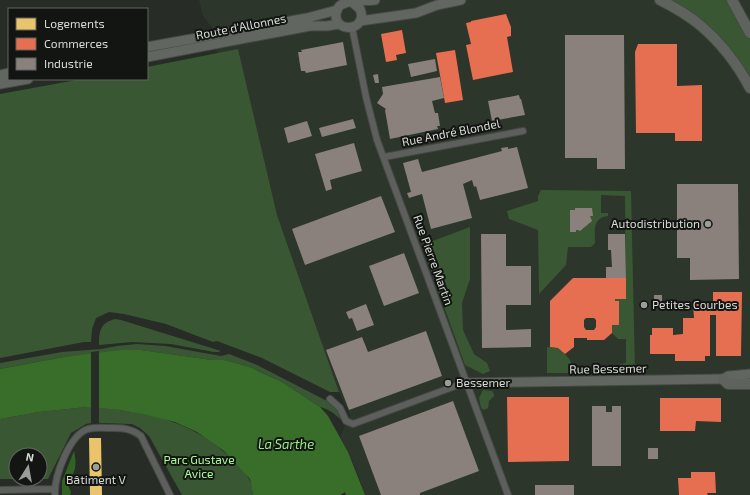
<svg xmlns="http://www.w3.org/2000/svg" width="750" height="495" font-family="'Exo 2',sans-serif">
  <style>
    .built { fill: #2c362a }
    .green { fill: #3a5733 }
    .forest { fill: #316423 }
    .water { fill: #386e2a }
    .pier { fill: #282c27 }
    .homes { fill: #e9c46a }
    .shops { fill: #e76f51; fill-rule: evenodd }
    .industry { fill: #8a817c }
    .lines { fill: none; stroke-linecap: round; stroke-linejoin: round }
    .street-casing { stroke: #454944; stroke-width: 8 }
    .secondary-casing { stroke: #454944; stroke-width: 11 }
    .primary-casing { stroke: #454944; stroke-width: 12 }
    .street { stroke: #5d5f5c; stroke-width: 6 }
    .secondary { stroke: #626661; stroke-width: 9 }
    .primary { stroke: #5e635d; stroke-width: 10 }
    .poi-dot { fill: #9a9e99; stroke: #121511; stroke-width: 1.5 }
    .labels { text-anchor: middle; stroke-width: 4; stroke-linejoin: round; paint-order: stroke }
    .street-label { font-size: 12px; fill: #d8dcd7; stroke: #121511 }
    .poi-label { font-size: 12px; fill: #d8dcd7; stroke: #121511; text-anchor: start }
    .park-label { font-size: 12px; fill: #abfc98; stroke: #121511 }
    .water-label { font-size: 13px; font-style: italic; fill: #9ced89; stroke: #121511 }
  </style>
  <rect width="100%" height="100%" fill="#282c27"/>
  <path class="built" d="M199,0H750V495H365L356,469L340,436L350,415L339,392L277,215L238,50L217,54L213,29L203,16Z"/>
  <path class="green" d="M660,0H732L750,33V88L721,45Z
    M238,49L277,215L339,392H330L262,358L217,341L213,342L166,324L124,314L109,312L96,318L92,329L91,342H84L0,358V94L82,79H147V67Z
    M541,190L631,191L635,372H620V364L626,363V339H618L612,333V325H619V302L615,301V299H626L625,196L601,195V213H608V216C592,218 595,230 595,243L591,247H568L566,265L539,294L538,230L509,219L507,211L538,201V196Z
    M470,227V279L462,303L463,330L474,354L487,363L490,371L483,374L465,365L422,245Z
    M115,319L121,320L221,351L218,352H214L171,344L132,342L99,345C99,331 100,323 115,319Z
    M137,344L165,346L221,356L229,354L257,365L329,402L336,408L341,420C335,414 329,409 320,407L282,382L261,372L250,367L224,360H212L141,350L64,357L0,369V363L62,352L101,349L117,346Z
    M547,347L558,348C567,356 573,360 573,373H547Z
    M483,390L492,391L494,394V396L489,401L488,408L484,410L481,408L479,398Z
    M87,407H91V423L86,424L71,433L48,479H40V455H16V479H0V419L39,412Z
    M99,408C151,412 195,422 234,461C244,471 252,478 253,494L252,495H182L149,436L140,428L132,424L99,423Z"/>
  <path class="forest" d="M74,451C77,464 76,473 67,483L71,492L70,495H62V481Z"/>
  <path class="water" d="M121,350H141L212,360H224L250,367L282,382L320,407L328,416L348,452L365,495H346L345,492L340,495H252L253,494L250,479L224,451L197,432L175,422L143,414L120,410L87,407L39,412L0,419V369L64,357Z"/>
  <path class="pier" d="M99,351V410L91,409V352Z"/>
  <path class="homes" d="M89,438H101L102,495H90Z"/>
  <path class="shops" d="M506,14L511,27V36L507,37L513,72L473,80L466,45L471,44L466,23L471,22V21Z
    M402,30L406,53L396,55L397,60L386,62L381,34Z
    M638,44H677V86L702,85V141H675V133H636L635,52Z
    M455,50L463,100L445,103L436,53Z
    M573,278H626V299H615V301H619V325H612V333L604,340H587V338H574V347L565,354L558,348L550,347V301ZM586,318H594L596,320V327L594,330H586L584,327V320Z
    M713,292H742L741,356H716V315H710V356H705V361H675V354H650V335H652V328H673V335L683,334V318H694L693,304H713Z
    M507,397H569V461L508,462Z
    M660,398H721V422L696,421L695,431H660Z
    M691,472H715L716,493H707L708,495H679L678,478H691Z"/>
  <path class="industry" d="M565,35H624L625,169H597V158H565Z
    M343,42L347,65L306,73L305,71H301L298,52H302L301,50Z
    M435,59L437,71L411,77L408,64Z
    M378,74L379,83H375L373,75Z
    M440,77L444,98L432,101L435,113H438L440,126H437L438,129L390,139L385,110L386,109L377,103L383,94L382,87Z
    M519,95L520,99H521L525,115L492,121L488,101Z
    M353,119L356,128L322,137L319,128Z
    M307,121L312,136L288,143L284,128Z
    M354,143L362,171L330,180L332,189L326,191L315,154Z
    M508,147V149L517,147L528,188L480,200L476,186L474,187L472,180L463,184L472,218L431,229L422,194L409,198L407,193L411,192L403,163L418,159L422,172L502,151L501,148Z
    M677,184H738L739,279L690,280V258H677Z
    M381,196L395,232L305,265L292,229Z
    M575,208H592L593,216H590L592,221L580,231L578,230H576V232H570V210H575Z
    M481,234H506V266H531V305H506V330L531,329V347L482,348Z
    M608,234H625L626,278H606V267H612L611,250H608Z
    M404,253L419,293L384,306L369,266Z
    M654,295H662V303H654Z
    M366,304L374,325L357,331L352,318L349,319L346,312Z
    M426,331L442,376L349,410L326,350L362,337L368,352Z
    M453,401L479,471L420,493V495H381L359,436Z
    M592,406H606V412H612V406H621V466H592Z
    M648,448H658V459H648Z
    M535,485H574V495H535Z"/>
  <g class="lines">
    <g class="street-casing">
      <path id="street" d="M352,27L366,97L377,140L508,495
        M384,157L523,131
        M330,399L340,408L346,421L353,424L458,385L467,383
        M0,490L55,489
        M55,495C54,477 69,435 88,429C96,427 105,428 113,428C124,428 132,429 141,436L170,495"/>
    </g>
    <g class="secondary-casing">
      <path id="secondary" d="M352,2L360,9C369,31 334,34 336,14C337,9 339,5 343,4C350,0 367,1 375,0
        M360,21L416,13L437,5L461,0
        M147,47L307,18L337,10
        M147,57L310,26H327L339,24
        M0,75L9,73
        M0,84L28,79
        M723,379L728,376L750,374
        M467,383L720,379"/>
    </g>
    <g class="primary-casing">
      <path id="primary" d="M660,0C674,7 688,15 700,25C720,42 738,65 750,88
        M732,0L750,33
        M723,379L728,384H750"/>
    </g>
    <use href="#street" class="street"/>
    <use href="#secondary" class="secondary"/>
    <use href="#primary" class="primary"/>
  </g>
  <g class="poi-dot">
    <circle cx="708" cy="224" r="4"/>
    <circle cx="644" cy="305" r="4"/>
    <circle cx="448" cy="383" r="4"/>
    <circle cx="96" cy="467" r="4"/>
  </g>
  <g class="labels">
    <g class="street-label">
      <text transform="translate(241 27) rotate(-11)" y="4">Route d'Allonnes</text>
      <text transform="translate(451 133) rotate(-11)" y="4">Rue André Blondel</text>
      <text transform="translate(433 260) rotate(70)" y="4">Rue Pierre Martin</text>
      <text transform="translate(608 369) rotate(-1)" y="4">Rue Bessemer</text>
    </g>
    <g class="poi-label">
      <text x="700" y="228" text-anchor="end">Autodistribution</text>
      <text x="652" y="309">Petites Courbes</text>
      <text x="456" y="387">Bessemer</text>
      <text x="96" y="484" text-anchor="middle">Bâtiment V</text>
    </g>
    <g class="park-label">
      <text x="199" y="464">Parc Gustave<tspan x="199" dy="14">Avice</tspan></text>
    </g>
    <g class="water-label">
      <text x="286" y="449">La Sarthe</text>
    </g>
  </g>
  <rect x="8" y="8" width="140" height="72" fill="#121511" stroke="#616560"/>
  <rect x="16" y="18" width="20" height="12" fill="#e9c46a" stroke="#616560"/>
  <text x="44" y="28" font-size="12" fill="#d8dcd7">Logements</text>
  <rect x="16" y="38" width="20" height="12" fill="#e76f51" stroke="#616560"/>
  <text x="44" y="48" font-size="12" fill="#d8dcd7">Commerces</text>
  <rect x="16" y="58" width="20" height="12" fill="#8a817c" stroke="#616560"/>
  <text x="44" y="68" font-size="12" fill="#d8dcd7">Industrie</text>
  <g transform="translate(28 467) rotate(11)"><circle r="19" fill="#121511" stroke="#616560"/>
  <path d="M0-3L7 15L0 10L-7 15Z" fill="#9a9e99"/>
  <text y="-6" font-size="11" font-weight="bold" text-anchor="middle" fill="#d8dcd7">N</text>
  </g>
</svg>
